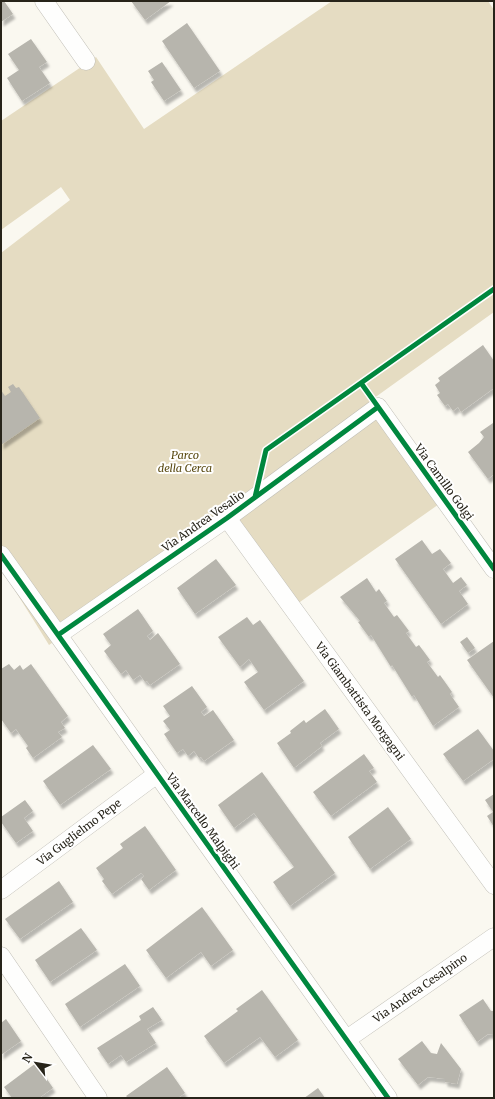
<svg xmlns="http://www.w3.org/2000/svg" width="495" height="1099" font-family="Merriweather,serif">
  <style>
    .green { fill: #e5dcc2 }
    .building { fill: #b7b5ad; filter: url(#shadow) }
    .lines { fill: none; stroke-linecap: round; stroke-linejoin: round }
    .minor-casing { stroke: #c1bfb7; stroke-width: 19 }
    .minor { stroke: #fefefd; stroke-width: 18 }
    .cycleway-casing { stroke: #fff; stroke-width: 8 }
    .cycleway { stroke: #00873e; stroke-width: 5 }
    .labels { text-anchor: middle; stroke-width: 4; stroke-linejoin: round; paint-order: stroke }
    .park-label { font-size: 11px; font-style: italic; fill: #5a4b13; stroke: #fff }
    .street-label { font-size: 11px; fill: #27241a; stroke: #fff }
  </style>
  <defs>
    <filter id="shadow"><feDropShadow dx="2.5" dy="4.5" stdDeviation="1" flood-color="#0004"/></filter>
  </defs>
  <rect width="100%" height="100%" fill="#faf8f0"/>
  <path class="green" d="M332,1H488L494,10V312L370,401L442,502L290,609L227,521L49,645L1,568V253L70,200L61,187L1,230V121L96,57L144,129Z"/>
  <path class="building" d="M1,1H4L13,14L1,22Z
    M131,1H171L145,20Z
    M187,23L220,71L194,88L162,41Z
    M31,39L47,62L39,67L50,83L22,101L7,78L19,70L8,54Z
    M162,62L181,90L164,101L151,82L154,80L148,71Z
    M483,345L494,361V388L461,412L458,407L453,411L448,404L445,406L437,395L440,393L435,385L440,381L438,378Z
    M13,384L16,388L19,387L40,418L1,445V390L5,396L11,392L8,387Z
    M493,423L494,474L488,479L468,452L479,443L484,437L480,432Z
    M422,540L432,554L440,549L451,563L443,569L453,583L461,577L467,585L459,591L468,604L441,624L395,559Z
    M216,559L236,585L195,614L177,588Z
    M367,578L376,592L379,589L387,601L384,603L394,617L397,615L409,631L406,633L416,647L419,645L430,660L427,662L438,677L440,675L452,692L450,694L459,707L433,726L414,695L412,697L392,665L391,667L371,635L369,637L358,622L360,621L340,597Z
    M138,609L153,631L147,636L150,640L158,633L180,664L150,685L147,681L145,682L140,675L133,680L126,670L121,674L104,651L111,645L103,634Z
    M247,617L253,625L260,620L304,681L264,710L244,682L258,672L249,659L240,667L218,637Z
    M467,637L475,648L468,653L460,642Z
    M494,641V698L467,660Z
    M9,664L14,670L20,665L23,670L31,664L68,716L61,722L65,728L58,732L62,737L33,758L26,748L28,746L16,729L11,733L1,719V669Z
    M192,686L207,707L201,712L204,716L213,710L234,740L204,761L201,757L199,758L194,751L188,756L183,749L177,753L164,734L170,730L163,721L170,716L163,706Z
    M325,709L339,729L320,743L322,746L294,768L277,743L291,733L290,731L304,720L306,723Z
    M478,729L494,751V759L463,781L443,754Z
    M93,745L111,769L60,805L43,781Z
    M364,754L374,768L369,771L377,782L331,816L313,792Z
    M262,772L335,873L290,906L273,882L294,867L254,813L234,828L218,805Z
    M494,794V827L487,816L493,812L485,800Z
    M25,800L33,811L24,818L33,831L16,843L1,822V817Z
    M388,807L411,839L370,869L348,837Z
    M145,826L176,870L149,890L141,879L144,876L141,873L112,894L102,881L104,879L96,868L123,848L120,844Z
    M59,881L73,902L20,939L5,919Z
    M202,907L233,950L211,966L201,952L166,978L146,950Z
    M81,928L97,950L50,982L35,960Z
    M125,964L140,986L80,1027L65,1004Z
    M262,990L298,1040L275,1057L260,1037L224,1063L204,1036L238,1011L236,1009Z
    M483,999L491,1011H494V1035L488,1034L477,1042L459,1015Z
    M153,1007L162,1020L147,1029L156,1043L126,1062L121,1055L108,1064L97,1048L141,1020L139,1016Z
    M6,1019L21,1041L1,1055V1023Z
    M422,1041L431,1053L437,1054L441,1043L461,1069L457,1084L445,1082V1079L428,1077L418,1085L398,1059Z
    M36,1063L53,1088L39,1098H12L4,1087Z
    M167,1067L185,1093L178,1098H128L126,1096Z
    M318,1088L325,1098H304L307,1096Z"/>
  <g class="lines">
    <g class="minor-casing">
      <path id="minor" d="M44,1L86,61
        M227,518L494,885
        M1,555L388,1098
        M58,635L227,518L378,407L494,569
        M1,890L157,774
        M1,956L98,1098
        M347,1039L494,937"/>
    </g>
    <use href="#minor" class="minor"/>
    <g class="cycleway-casing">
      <path id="cycleway" d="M361,383L494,569
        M255,497L266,450L494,289
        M1,555L388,1098
        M58,635L227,518L378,407"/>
    </g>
    <use href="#cycleway" class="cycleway"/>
  </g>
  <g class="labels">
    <g class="park-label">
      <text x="185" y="459">Parco<tspan x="185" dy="13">della Cerca</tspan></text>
    </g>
    <g class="street-label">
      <text transform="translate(444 482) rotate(54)" y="4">Via Camillo Golgi</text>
      <text transform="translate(203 521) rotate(-35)" y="4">Via Andrea Vesalio</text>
      <text transform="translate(360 701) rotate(54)" y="4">Via Giambattista Morgagni</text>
      <text transform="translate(203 821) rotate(54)" y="4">Via Marcello Malpighi</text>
      <text transform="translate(79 832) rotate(-37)" y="4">Via Guglielmo Pepe</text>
      <text transform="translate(420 988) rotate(-35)" y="4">Via Andrea Cesalpino</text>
    </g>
  </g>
  <rect width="495" height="1099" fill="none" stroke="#27241a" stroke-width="4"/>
  <g transform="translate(36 1063) rotate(301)" stroke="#ffffff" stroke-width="3" paint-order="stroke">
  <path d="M0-3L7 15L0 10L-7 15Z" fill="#27241a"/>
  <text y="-6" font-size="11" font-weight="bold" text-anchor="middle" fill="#27241a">N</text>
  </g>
</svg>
